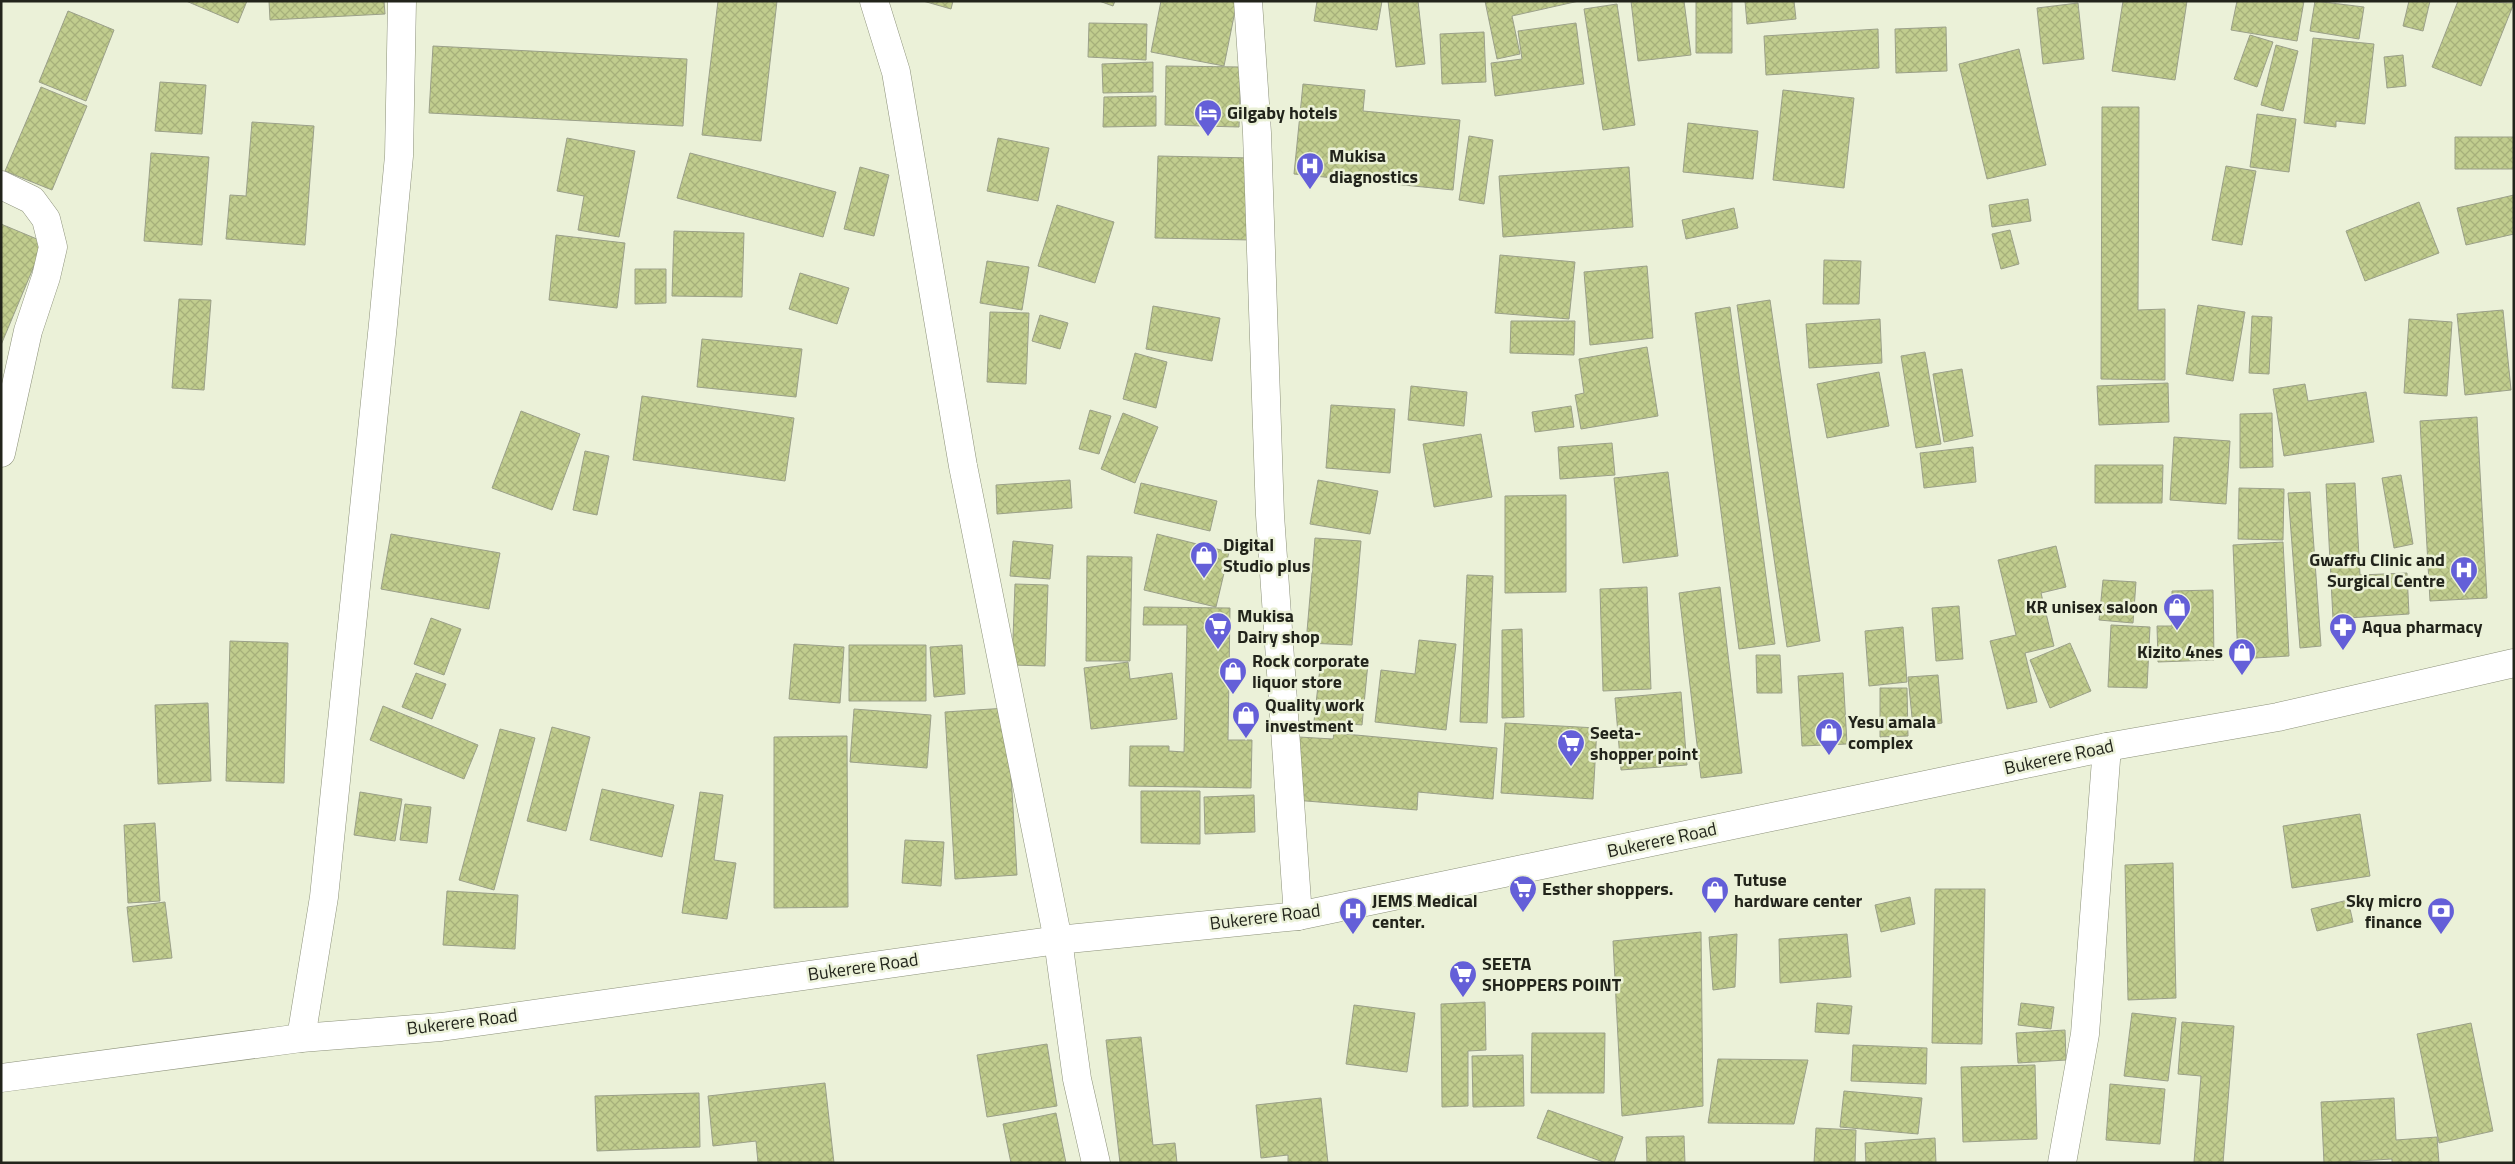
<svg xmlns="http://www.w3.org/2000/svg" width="2515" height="1164" font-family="'Titillium Web',sans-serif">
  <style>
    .building { fill: url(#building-cross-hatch); stroke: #9ba089 }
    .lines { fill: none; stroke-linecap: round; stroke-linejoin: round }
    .minor-casing { stroke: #8c917a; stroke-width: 29 }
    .secondary-casing { stroke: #8c917a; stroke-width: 29 }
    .minor { stroke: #fff; stroke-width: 28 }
    .secondary { stroke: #fff; stroke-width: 28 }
    .labels { text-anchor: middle; stroke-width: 5; stroke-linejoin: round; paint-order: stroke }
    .poi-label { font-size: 18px; font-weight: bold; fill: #22241b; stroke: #ebf1d8; text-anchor: start }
    .street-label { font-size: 18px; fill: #22241b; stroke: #ebf1d8 }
  </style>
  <defs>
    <pattern id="building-cross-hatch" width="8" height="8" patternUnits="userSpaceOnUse" patternTransform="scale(1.25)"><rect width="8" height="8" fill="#c1cd8e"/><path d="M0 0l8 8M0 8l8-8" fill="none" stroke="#a6b07a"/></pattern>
  </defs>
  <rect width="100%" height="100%" fill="#ebf1d8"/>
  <path class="building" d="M186,1H247L238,23Z
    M269,1H384L385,14L270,20Z
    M718,1H777L761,141L702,135Z
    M923,1H953L951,9Z
    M1099,1H1115L1113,6Z
    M1161,1H1237L1224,66L1151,52Z
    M1317,1H1382L1377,30L1314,21Z
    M1388,1H1418L1425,64L1396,67Z
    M1485,1H1579L1512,16L1520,54L1497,59Z
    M1631,1H1684L1691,55L1638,61Z
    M1696,1H1732V53H1696Z
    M1745,1H1794L1796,19L1747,24Z
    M2123,1H2187L2175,80L2112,71Z
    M2237,1H2304L2297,41L2231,30Z
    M2315,1L2364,7L2359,39L2310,31Z
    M2409,1H2430L2423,31L2403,26Z
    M2458,1L2514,3L2481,86L2432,67Z
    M2078,3L2084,59L2043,64L2037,8Z
    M1617,4L1635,125L1603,130L1584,9Z
    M68,11L114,30L86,101L39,82Z
    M1089,23L1147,24L1146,60L1088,57Z
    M1576,23L1584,84L1495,96L1491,63L1522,59L1518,31Z
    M1946,27L1947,71L1896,73L1895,29Z
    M1878,29L1879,68L1766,75L1764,36Z
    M1484,32L1486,82L1442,84L1440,34Z
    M2250,35L2273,42L2257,87L2234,79Z
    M2313,38L2374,44L2365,124L2336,121V127L2304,123Z
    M2276,45L2298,51L2283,111L2261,105Z
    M433,46L687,59L683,126L429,113Z
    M2019,49L2046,165L1987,179L1959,64Z
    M2403,55L2406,86L2387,88L2384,57Z
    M1153,62V92L1103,93L1102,64Z
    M1166,66L1241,67L1239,127L1165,125Z
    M160,82L206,85L202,134L155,131Z
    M1303,84L1365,90L1363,111L1460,120L1453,190L1294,174Z
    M41,87L87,106L52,190L5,171Z
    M1783,90L1854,98L1844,188L1773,180Z
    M1156,96V126L1103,127L1104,97Z
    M2102,107H2139L2138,310L2165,309V380L2101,379Z
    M2257,114L2296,119L2289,172L2250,167Z
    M252,122L314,126L305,245L226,239L230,195L246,196Z
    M1688,123L1758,131L1753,179L1683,172Z
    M1469,136L1493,140L1484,204L1459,200Z
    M2455,137H2514V169H2455Z
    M567,138L635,151L619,237L578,230L584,196L557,191Z
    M998,138L1049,148L1038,201L987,191Z
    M151,153L209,157L202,245L144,241Z
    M690,153L836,192L823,237L677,198Z
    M1158,156L1253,158L1251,240L1155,238Z
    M2226,166L2256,171L2242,245L2212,240Z
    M860,167L889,175L874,236L844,229Z
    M1629,167L1633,227L1503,237L1499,176Z
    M2514,195V234L2466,245L2457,208Z
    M2028,199L2031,221L1992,227L1989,205Z
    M2419,202L2439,253L2365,281L2346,231Z
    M1057,205L1114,222L1095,283L1038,266Z
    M1734,208L1738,228L1686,239L1682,220Z
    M1,224L44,242L1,345Z
    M2010,230L2019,264L2001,269L1992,234Z
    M674,231L744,233L742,297L672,296Z
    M556,235L625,243L617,308L549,300Z
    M1500,255L1575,262L1569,319L1495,313Z
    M1824,260L1861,261L1859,304H1823Z
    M987,261L1029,267L1022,310L980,303Z
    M1647,266L1653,338L1590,345L1584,272Z
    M635,269H666V303L635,304Z
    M800,273L849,288L837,324L789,309Z
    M179,299L211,300L204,390L172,388Z
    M1770,300L1820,641L1787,647L1737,305Z
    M2198,305L2245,312L2233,381L2186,374Z
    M1153,306L1220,318L1212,361L1146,349Z
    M1730,307L1775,644L1739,649L1695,313Z
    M2503,310L2511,390L2465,395L2457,314Z
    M990,312L1029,313L1026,384L987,382Z
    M1040,315L1068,323L1060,349L1032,341Z
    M2252,316L2272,317L2269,374L2249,373Z
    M1880,319L1882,363L1809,368L1806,324Z
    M2409,319L2452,322L2447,396L2404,393Z
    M1511,321H1575L1574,355L1510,353Z
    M702,339L802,349L796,397L697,387Z
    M1647,347L1658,416L1581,429L1575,395L1584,393L1579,359Z
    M1925,352L1941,444L1916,448L1901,356Z
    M1135,353L1167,362L1156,408L1123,399Z
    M1962,369L1973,436L1944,442L1933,374Z
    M1879,372L1889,426L1827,438L1817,384Z
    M2168,383L2169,422L2099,425L2097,386Z
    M2305,384L2308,401L2366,392L2374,442L2284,456L2273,389Z
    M1411,386L1467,392L1464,426L1408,420Z
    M642,396L794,418L785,481L633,460Z
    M1331,405L1395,409L1390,473L1326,468Z
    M1571,406L1574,427L1535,432L1532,412Z
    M1090,410L1111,416L1099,454L1079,449Z
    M521,411L580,434L552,510L492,488Z
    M1123,413L1158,427L1135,483L1101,469Z
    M2272,413L2273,467L2240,468V414Z
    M2477,417L2487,598L2430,601L2420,421Z
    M1481,434L1492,497L1434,507L1423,444Z
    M2174,437L2230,441L2226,504L2170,500Z
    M1612,443L1615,475L1560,479L1558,447Z
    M1973,447L1976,482L1924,488L1920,453Z
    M585,451L609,456L597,515L573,510Z
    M2095,465H2163L2162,503H2095Z
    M1668,472L1678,556L1623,563L1614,478Z
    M2401,475L2413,544L2394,548L2382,478Z
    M1070,480L1072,508L997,514L996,485Z
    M1318,480L1378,491L1370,534L1310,524Z
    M1141,483L1217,501L1210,531L1134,513Z
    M2355,483L2360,575L2407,573L2409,614L2333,619L2326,484Z
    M2239,488L2284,489L2283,540L2238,539Z
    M2310,492L2321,646L2300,648L2288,493Z
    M1566,495V592L1505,593V496Z
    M391,534L500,553L489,609L381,589Z
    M1157,534L1229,552L1216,607L1144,590Z
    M1315,538L1361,541L1352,645L1306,643Z
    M1013,541L1053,545L1050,579L1010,576Z
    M2283,542L2289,656L2238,659L2233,545Z
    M2056,546L2066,587L2041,593L2054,646L2025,653L2037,702L2007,709L1990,641L2016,635L1998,560Z
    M1087,556L1132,557L1130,661H1086Z
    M1467,575L1493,576L1487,723L1460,722Z
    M2103,580L2136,582L2133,623L2099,620Z
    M1015,584L1048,585L1045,666L1012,665Z
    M1647,587L1651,689L1603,691L1600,589Z
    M1720,587L1742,773L1701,778L1679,593Z
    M2213,590L2214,660L2158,662L2157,626H2172V591Z
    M1959,606L1963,659L1936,661L1932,608Z
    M1144,607L1230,608L1228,740H1252L1251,788L1129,786L1130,746H1169V751L1184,752L1187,625H1143Z
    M431,618L461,629L444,675L414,664Z
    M2111,625L2150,627L2147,688L2108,687Z
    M1903,627L1907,682L1869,686L1865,631Z
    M1522,629L1524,717L1502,718V630Z
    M1419,640L1456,644L1446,730L1375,722L1381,670L1415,674Z
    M230,641L288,643L284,783L226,781Z
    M2070,643L2091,691L2050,708L2030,660Z
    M794,644L844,647L840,703L789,699Z
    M849,645H926V701H849Z
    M962,645L965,694L934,697L930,647Z
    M1756,655H1780L1782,693H1757Z
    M1321,659L1368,663L1362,725L1314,721Z
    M1128,662L1130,679L1172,673L1177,719L1091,729L1084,668Z
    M416,673L446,684L432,719L402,707Z
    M1843,673L1847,744L1802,746L1798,676Z
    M1938,675L1942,723L1913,727L1908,677Z
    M1880,688H1907L1908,736L1880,737Z
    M1681,692L1687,765L1621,770L1615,698Z
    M208,703L211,781L158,784L155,705Z
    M383,706L478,745L464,779L370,740Z
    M1007,708L1017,875L955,879L945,712Z
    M854,709L931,715L927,768L850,762Z
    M1505,723L1597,728L1593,799L1501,793Z
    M552,727L590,737L566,831L527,821Z
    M500,729L535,738L494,890L459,880Z
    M1334,733L1497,748L1493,799L1418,792L1417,810L1294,800L1299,737L1333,739Z
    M847,736L848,907L774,908V737Z
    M602,789L674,805L662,857L590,840Z
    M1141,791H1200V844L1141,843Z
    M360,792L402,799L395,841L354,835Z
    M700,792L723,795L714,860L736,863L727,919L682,913Z
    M1254,795L1255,832L1205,834L1204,797Z
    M405,804L431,807L427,843L400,840Z
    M2360,814L2370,876L2292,888L2283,826Z
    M155,823L160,901L128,903L124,825Z
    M905,840L944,842L941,886L902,883Z
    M2173,863L2176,998L2128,1000L2125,865Z
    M1935,889H1985L1982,1044L1932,1043Z
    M447,891L518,895L515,949L443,945Z
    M1910,897L1915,924L1881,932L1875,905Z
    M2348,900L2353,922L2317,931L2311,909Z
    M165,902L172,958L133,962L127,907Z
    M1701,932L1703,1106L1622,1116L1613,941Z
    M1737,934L1735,987L1713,990L1709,937Z
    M1847,934L1851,977L1780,983L1779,939Z
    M1485,1002L1486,1050L1468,1051V1106L1442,1107L1441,1004Z
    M1817,1003L1852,1006L1849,1034L1815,1032Z
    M2021,1003L2054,1007L2051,1029L2018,1025Z
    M1354,1005L1415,1013L1407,1072L1346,1064Z
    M2132,1013L2176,1018L2168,1081L2124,1076Z
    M2182,1022L2234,1026L2223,1163L2194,1162L2201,1076L2178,1074Z
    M2471,1023L2493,1131L2439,1143L2417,1034Z
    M2065,1030L2066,1060L2018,1063L2016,1033Z
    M1532,1033H1605L1604,1093H1531Z
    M1141,1037L1153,1145L1175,1143L1177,1163H1120L1106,1040Z
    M1047,1044L1057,1106L987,1117L977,1055Z
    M1853,1045L1927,1048L1926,1084L1851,1081Z
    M1523,1055L1524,1106L1473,1107L1472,1056Z
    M1718,1059L1808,1060L1794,1124L1708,1123Z
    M2035,1065L2037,1139L1963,1142L1961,1067Z
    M825,1083L834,1163H758L756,1141L713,1146L708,1096Z
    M2110,1084L2165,1089L2160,1144L2106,1140Z
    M1844,1091L1922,1098L1918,1134L1840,1127Z
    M699,1093L700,1147L597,1151L595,1096Z
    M1321,1098L1328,1163H1288V1155L1261,1158L1256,1105Z
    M2394,1098L2396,1140L2437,1137L2439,1163H2392V1159L2324,1163L2321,1102Z
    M1548,1110L1623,1137L1614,1163H1606L1537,1138Z
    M1056,1113L1066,1163H1011L1003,1124Z
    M1816,1128L1856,1130L1855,1163H1814Z
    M1684,1136L1685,1163H1647L1646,1137Z
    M1935,1138L1936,1163H1866L1865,1143Z"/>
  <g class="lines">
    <g class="minor-casing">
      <path id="minor" d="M874,1L896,72L963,466L1058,940L1077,1079L1096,1163
        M1248,1L1257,133L1270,515L1298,916
        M1,185L32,200L46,219L53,247L46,277L28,331L1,453
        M301,1038L324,897L383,324L399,156L402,1
        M2062,1163L2085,1034L2107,747"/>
    </g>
    <g class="secondary-casing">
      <path id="secondary" d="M1,1078L301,1038L441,1027L1058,940L1298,916L2107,747L2278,717L2514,663"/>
    </g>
    <use href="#minor" class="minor"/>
    <use href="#secondary" class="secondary"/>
  </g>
  <defs>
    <g id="hotel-pin" transform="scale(1.4375)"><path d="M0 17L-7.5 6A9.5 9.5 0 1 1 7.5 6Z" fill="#645fd8" stroke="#ebf1d8"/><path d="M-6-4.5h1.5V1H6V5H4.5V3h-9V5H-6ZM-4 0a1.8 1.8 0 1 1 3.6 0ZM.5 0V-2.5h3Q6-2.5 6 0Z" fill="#fff"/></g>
    <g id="hospital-pin" transform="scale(1.4375)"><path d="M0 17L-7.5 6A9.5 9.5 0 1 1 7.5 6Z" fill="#645fd8" stroke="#ebf1d8"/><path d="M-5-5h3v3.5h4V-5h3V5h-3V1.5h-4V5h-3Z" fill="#fff"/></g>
    <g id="shop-pin" transform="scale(1.4375)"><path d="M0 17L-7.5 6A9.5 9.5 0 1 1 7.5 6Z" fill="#645fd8" stroke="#ebf1d8"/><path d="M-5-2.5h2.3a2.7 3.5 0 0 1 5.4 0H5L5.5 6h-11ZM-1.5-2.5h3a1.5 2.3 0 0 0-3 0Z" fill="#fff"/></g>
    <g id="supermarket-pin" transform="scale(1.4375)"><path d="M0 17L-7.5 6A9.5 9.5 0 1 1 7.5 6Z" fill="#645fd8" stroke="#ebf1d8"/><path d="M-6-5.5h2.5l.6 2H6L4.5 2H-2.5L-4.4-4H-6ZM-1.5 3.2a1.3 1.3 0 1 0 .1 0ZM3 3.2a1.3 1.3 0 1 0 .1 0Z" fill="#fff"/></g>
    <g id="pharmacy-pin" transform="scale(1.4375)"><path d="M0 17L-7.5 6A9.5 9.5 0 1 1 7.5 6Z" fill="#645fd8" stroke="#ebf1d8"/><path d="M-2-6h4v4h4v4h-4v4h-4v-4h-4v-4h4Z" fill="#fff"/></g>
    <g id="bank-pin" transform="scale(1.4375)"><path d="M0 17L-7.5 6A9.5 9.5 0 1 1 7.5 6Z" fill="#645fd8" stroke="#ebf1d8"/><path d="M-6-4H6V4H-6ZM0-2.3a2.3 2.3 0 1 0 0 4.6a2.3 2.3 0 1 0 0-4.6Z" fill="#fff"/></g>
  </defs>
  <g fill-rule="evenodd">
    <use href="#hotel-pin" x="1208" y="113"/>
    <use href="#hospital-pin" x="1310" y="166"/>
    <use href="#shop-pin" x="1204" y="555"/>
    <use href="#hospital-pin" x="2464" y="570"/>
    <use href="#shop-pin" x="2177" y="607"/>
    <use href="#supermarket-pin" x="1218" y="626"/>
    <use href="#pharmacy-pin" x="2343" y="627"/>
    <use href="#shop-pin" x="2242" y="652"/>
    <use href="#shop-pin" x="1233" y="671"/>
    <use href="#shop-pin" x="1246" y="715"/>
    <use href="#shop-pin" x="1829" y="732"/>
    <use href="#supermarket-pin" x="1571" y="743"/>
    <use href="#supermarket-pin" x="1523" y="889"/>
    <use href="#shop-pin" x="1715" y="890"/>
    <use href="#hospital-pin" x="1353" y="911"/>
    <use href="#bank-pin" x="2441" y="911"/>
    <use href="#supermarket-pin" x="1463" y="974"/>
  </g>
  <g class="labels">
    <g class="poi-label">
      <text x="1227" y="119">Gilgaby hotels</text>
      <text x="1329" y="162">Mukisa<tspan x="1329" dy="21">diagnostics</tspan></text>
      <text x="1223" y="551">Digital<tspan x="1223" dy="21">Studio plus</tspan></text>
      <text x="2445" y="566" text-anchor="end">Gwaffu Clinic and<tspan x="2445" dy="21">Surgical Centre</tspan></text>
      <text x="2158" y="613" text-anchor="end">KR unisex saloon</text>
      <text x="1237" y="622">Mukisa<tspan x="1237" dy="21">Dairy shop</tspan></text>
      <text x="2362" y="633">Aqua pharmacy</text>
      <text x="2223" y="658" text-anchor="end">Kizito 4nes</text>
      <text x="1252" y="667">Rock corporate<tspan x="1252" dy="21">liquor store</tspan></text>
      <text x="1265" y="711">Quality work<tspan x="1265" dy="21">investment</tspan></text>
      <text x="1848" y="728">Yesu amala<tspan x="1848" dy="21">complex</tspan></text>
      <text x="1590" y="739">Seeta-<tspan x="1590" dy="21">shopper point</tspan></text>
      <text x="1734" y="886">Tutuse<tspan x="1734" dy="21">hardware center</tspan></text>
      <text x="1542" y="895">Esther shoppers.</text>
      <text x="1372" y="907">JEMS Medical<tspan x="1372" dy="21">center.</tspan></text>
      <text x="2422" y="907" text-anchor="end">Sky micro<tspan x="2422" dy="21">finance</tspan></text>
      <text x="1482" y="970">SEETA<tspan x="1482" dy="21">SHOPPERS POINT</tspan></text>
    </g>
    <g class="street-label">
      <text transform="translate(2059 757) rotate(-12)" y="6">Bukerere Road</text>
      <text transform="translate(1662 840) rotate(-12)" y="6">Bukerere Road</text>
      <text transform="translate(1265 917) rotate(-7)" y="6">Bukerere Road</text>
      <text transform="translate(863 967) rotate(-8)" y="6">Bukerere Road</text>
      <text transform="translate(462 1022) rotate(-7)" y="6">Bukerere Road</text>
    </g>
  </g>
  <rect width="2515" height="1164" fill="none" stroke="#22241b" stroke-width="5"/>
</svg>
